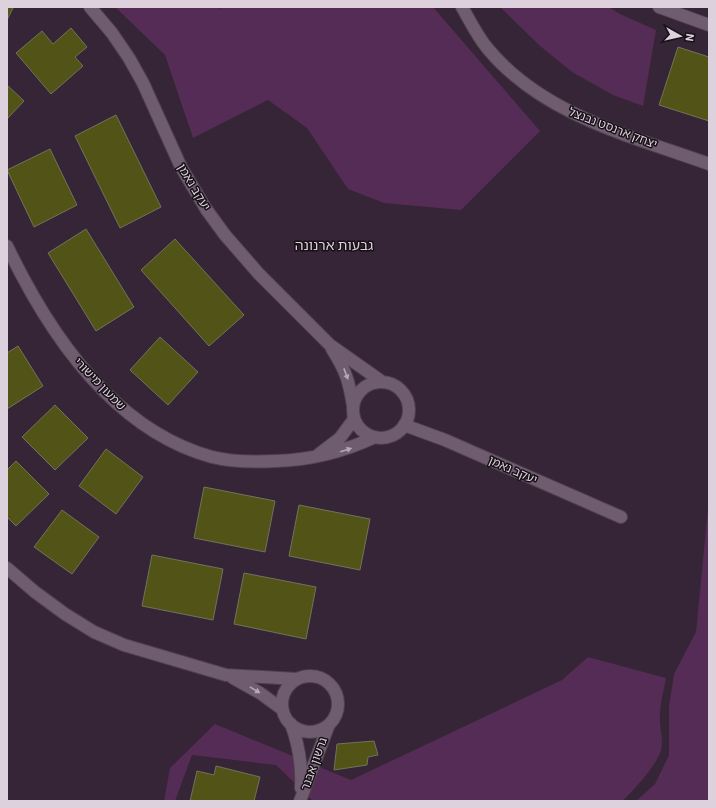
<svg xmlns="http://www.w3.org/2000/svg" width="716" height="808" font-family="'IBM Plex Sans','Noto Sans Hebrew',sans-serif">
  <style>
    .green { fill: #542c55 }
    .building { fill: #525417; stroke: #71735a }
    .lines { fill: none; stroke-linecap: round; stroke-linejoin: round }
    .street-casing { stroke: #4e414f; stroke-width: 14 }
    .street { stroke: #6f5c6f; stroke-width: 12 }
    .oneway { fill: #b6a8b6 }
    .labels { text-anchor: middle; stroke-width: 3; stroke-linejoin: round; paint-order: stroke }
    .street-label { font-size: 12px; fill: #dcd1dc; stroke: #181118 }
    .quarter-label { font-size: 14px; fill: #dcd1dc; stroke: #181118 }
  </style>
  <rect width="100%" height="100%" fill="#352536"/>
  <path class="green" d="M115,7H218L220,9L222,7H433L540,131L461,210L384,203L348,189L307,128L268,100L193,138L165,55Z
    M500,7H609L620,14L656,30L643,106L613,95L572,72L540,46Z
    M709,498V801H636L655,784L669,755V707L674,674L696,632Z
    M588,657L666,678C664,690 660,703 660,715C659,727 664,738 661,750C659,762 632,793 622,801H313L276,765L192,755L175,801H164L170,768L215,724L351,780L562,680Z"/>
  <path class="building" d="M7,7L13,8L7,20Z
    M71,28L87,47L75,57L83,66L51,94L16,53L42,31L53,44Z
    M678,47L709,57V121L659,105Z
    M7,85L24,101L7,119Z
    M116,115L161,207L120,228L75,136Z
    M50,149L77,205L34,227L7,170Z
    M86,229L134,307L96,331L48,253Z
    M175,239L244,315L209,346L141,270Z
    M160,337L198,372L168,405L130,370Z
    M18,346L43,386L7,409V353Z
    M55,405L88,438L55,470L22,437Z
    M106,449L143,477L116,514L79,486Z
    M16,461L49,494L16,526L7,517V470Z
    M204,487L275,501L265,552L194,538Z
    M299,505L370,519L360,570L289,556Z
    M62,510L99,537L72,574L34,547Z
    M152,555L223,569L213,620L142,606Z
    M244,573L316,587L306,639L234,624Z
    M374,741L378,755L368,757L367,765L334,770L337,744Z
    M216,766L260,777L254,801H190L197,771L214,775Z"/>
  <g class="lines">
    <g class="street-casing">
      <path id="street" d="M90,7L112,33L129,58L143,83L181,167L206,209L225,235L259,274L330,345L381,381
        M462,7C470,21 477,36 488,49C543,115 631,136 709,164
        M659,7L709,25
        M7,246C49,334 113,430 212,457C232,462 256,462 276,461C311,460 343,452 375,437
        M332,349C346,371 349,381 353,406
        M353 410a28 28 0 1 1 56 0a28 28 0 1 1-56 0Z
        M404,425L445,440L621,517
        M319,454L340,438L354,419
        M7,568L35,592L65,614L94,632L124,645L226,675L297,679
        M282 704a28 28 0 1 1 56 0a28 28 0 1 1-56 0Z
        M233,678L260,693L282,709
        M291,724C299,745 302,765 301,788
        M300,801L328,727"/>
    </g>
    <use href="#street" class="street"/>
  </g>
  <defs><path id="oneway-solid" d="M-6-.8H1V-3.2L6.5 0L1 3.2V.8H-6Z"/></defs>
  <g class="oneway">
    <use href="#oneway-solid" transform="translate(346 374) rotate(69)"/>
    <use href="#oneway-solid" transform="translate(346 450) rotate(-18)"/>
    <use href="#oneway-solid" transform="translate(255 690) rotate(31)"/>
  </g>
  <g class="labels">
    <g class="street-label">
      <text transform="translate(613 128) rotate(21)" y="4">יצחק ארנסט נבנצל</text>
      <text transform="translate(194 187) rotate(59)" y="4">יעקב נאמן</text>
      <text transform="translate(100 384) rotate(46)" y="4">שמעון מישורי</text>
      <text transform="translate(513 470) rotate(24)" y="4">יעקב נאמן</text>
      <text transform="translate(314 764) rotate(-70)" y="4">גרשון אבנר</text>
    </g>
    <g class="quarter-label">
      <text x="334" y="250">גבעות ארנונה</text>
    </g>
  </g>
  <rect width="716" height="808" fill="none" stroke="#dcd1dc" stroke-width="16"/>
  <g transform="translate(680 36) rotate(98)" stroke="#181118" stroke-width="3" paint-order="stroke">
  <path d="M0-3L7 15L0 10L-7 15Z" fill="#dcd1dc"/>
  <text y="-6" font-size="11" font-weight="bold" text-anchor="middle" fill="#dcd1dc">N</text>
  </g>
</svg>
